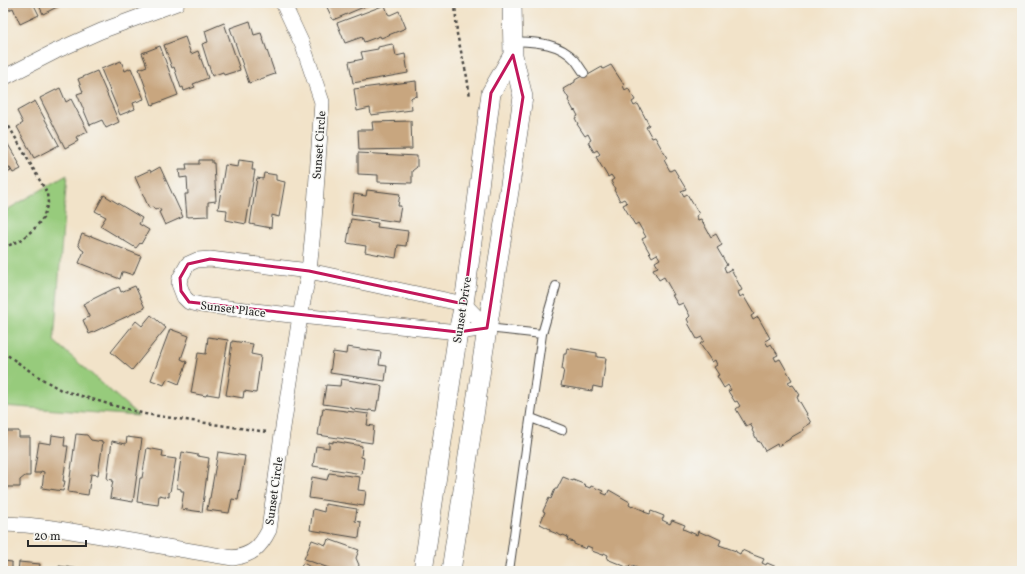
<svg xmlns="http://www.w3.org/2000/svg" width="1025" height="574" font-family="Vollkorn,serif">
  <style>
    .green { fill: #97cb7b; stroke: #617b53 }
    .building { fill: #c8a67f }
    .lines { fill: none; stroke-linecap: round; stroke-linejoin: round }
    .service-casing { stroke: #494743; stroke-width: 10 }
    .minor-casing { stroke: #494743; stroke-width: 16 }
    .tertiary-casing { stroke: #494743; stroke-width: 20 }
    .path { stroke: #494743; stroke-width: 2.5; stroke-dasharray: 3 3; stroke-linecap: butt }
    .service { stroke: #fff; stroke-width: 8 }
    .minor { stroke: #fff; stroke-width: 15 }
    .tertiary { stroke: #fff; stroke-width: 19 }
    .marked { fill: none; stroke: #c2185b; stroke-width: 3; stroke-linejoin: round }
    .labels { text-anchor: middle; stroke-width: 3; stroke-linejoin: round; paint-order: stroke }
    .street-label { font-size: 12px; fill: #2b2b2b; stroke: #f6f6f2 }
  </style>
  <rect width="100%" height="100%" fill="#f6f6f2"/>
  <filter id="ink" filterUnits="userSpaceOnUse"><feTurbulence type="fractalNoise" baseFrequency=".025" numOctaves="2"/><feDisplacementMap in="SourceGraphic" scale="8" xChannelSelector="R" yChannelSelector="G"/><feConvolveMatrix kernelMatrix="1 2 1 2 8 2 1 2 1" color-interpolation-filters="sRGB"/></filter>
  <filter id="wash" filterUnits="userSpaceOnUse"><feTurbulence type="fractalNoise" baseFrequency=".012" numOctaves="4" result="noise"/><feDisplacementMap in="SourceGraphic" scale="16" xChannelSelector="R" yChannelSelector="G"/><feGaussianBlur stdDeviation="0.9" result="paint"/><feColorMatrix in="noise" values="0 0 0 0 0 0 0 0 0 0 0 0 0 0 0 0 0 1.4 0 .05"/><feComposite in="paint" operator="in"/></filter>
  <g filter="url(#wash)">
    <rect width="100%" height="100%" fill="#f2e3c9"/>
    <path class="green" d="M67,175L54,341L139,416L3,406V212Z"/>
    <g id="blocks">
      <path class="building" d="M3,3H33L39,15L20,24L13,8L5,12L3,8Z
        M38,3H60L61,5L43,14Z
        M325,3H373L333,20Z
        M385,5L388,14L390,15L399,11L406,28L381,38L380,36L364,42L362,37L345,43L337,23Z
        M250,21L254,35L261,33L275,74L249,83L230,28Z
        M224,23L240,70L224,75L223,72L212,76L202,44L208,42L205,31Z
        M185,37L191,54L198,51L208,78L193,84L195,87L184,91L183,87L181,88L174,67L172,68L164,45Z
        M392,44L393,46H394L396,56L405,54L408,73L353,83L349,62L363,59L361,52L378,49V47Z
        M160,46L178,95L152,105L139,69L147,66L142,53Z
        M121,61L125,71L131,68L144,99L133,103L135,109L120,115L101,69Z
        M611,65L624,85L623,86L625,90L628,88L635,100L632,102L634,106L638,104L649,125L646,127L652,138L655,137L667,158L664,160L670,171L674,169L686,189L681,191L684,196L687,194L699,214L696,216L698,220L701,219L711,237L716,234L722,245L717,248L727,265L724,267L726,272L731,269L742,290L738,292L740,297L743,295L754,314L751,316L753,320L758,317L770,338L765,341L768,346L771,344L778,355L774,357L776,361L780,359L792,380L788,382L790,386L793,385L800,395L797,397L799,402H800L807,414H806L811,423L803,428L804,430L790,438V439L778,446L777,444L765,451L759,441L758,442L752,430L753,429L750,424L746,426L736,409L740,406L737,401L735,402L728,391L731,390L728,385L724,388L717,376L719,375L714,367L717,365L715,360L712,362L700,344L704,341L702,337L697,339L688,323H689L687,319L690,316L683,303L678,305L672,295H674L664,277L659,280L653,269L658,267L655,262L660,259L657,254L652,257L642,239L646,237L638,223L635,225L623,205L627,203L624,199L620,201L614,190L615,189L611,181L614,179L611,175L608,177L596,157L600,154L597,150L594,152L588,142L591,140L588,134L585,136L577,124H578L575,118L578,116L575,110L574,111L568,100L569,99L563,89L575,82V80L587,73L588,75L602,67L603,69Z
        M97,71L119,122L106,128L102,120L90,125L77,94L83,92L78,79Z
        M416,81L417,96L412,97L411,98L412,110L371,115L370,108L357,111L354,89Z
        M60,88L66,102L71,99L88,132L76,137L78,141L65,148L40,98Z
        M35,101L59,145L34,158L17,127L23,123L17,111Z
        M411,121L412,149L359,150L358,130H373L372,122Z
        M3,136L19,163L18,164L21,169L13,173L10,168H9L11,171L3,175Z
        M358,153L417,156V167L412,171V183L378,182V175L358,174Z
        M199,160H212V163H214L216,201L208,202V216L187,217L185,194H188L187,177L180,178L179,170H187L186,164H199Z
        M239,160L253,162L252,170H255L246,224L226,220L227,210L218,209L225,165L238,167Z
        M160,167L183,217L165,225L159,212L161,211L159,208L155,210L153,207L149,208L135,177L150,170L151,172Z
        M264,173L276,175V180L285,182L279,217L272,215L271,228L250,224L257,178L263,179Z
        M367,190L400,194L398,206H401L398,222L351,215L354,194L366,196Z
        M104,195L142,218L139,224L149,230L141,244L140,243L136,248L100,226L106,217L95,211Z
        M351,219L378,223L377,227L408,231L406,246L398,245L396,258L365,252L366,246L347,243Z
        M82,234L90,237L91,236L141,256L133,275L124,272H122L120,279L79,263L84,251L81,249L78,244Z
        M135,286L145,308L89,334L83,320L89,317V316L83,304L113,289L119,287L121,292Z
        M151,315L166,328L132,370L111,352L136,321L142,326Z
        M170,329L189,336L181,359L187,362L179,384L167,379L164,385L151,380Z
        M208,337L228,340L219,396L207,394L206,396L191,393L198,353L206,354Z
        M232,341L253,344L251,354L261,356L256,393L244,391L243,398L226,395L231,365L229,364Z
        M347,347L381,352L379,365L387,366L385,381L330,373L333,352L346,354Z
        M567,348L597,353V357L606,358L602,388L593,386L592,391L561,386L564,370L562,369L564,354H566Z
        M341,379L380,385V386L382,387L380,400H378L376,411L369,410V411L352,409V408L323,404L326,385L340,386Z
        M323,408L369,414L367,425L374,426L372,443L318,435L321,415H322Z
        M6,431H19V437H30V476H25L20,480V487H3V437H5Z
        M76,434L87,435L91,440L103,442L98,475L91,474L88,495L68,492Z
        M52,435L65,437L64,446H68L63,481H65L63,491L42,488L44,472L41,471L40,473H34L39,442L51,444Z
        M127,437L142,439L133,502L110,498L113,480L107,479L112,441L126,444Z
        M333,441L362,446L361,457L364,458L362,474L313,466L316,446L329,448V442L333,443Z
        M147,448L163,451L162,457L176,459L170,492H169V497L159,495L158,505L137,502L140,478H142Z
        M182,452L198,455V456L209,458L202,512L181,509L184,491H181V489L177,488V486Z
        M218,452L245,456L238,500L232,499L229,513L207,510L209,498H210Z
        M329,473L360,477L358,490L366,491L364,506L309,498L312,477L327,480Z
        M563,477L573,481V480L586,485L585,486L590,488L591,486L603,491L602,493L607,495L609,490L630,502L629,505L632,507L633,506L645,511L644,512L650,514L651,511L664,516L662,520L670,524L672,520L685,525L683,529L697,535L698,531L707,535L708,534L721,540L719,545L736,551V552L740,554L742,550L751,554L764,559L762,563L766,565L767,563L779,568L777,571H644L630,565L629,568L607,559L608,555L604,553L603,555L592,551V548L587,546L586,549L574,544V542L567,540L568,537L563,535L562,536L550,531V529L540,524L545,512L543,511L549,498L551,499L555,489H557Z
        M325,504L357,509L355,521L361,522L359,538L310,530L313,509L324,512Z
        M328,539L359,550L356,558L359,565L357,571H337L304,559L312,540L326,545Z
        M3,561L12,562V571H3Z
        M19,562L40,564L39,571H18Z
        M303,563L307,565L317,571H299Z
        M59,566L80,569V571H58Z"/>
    </g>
  </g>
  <g filter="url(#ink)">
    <use href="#blocks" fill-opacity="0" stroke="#494743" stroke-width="1"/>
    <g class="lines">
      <g class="service-casing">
        <path id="service" d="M513,41C535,42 559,42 575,60C578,64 581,69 584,73
          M487,328L542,334L509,571
          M542,334L556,286
          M531,418L562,430"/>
      </g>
      <g class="minor-casing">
        <path id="minor" d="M3,78L56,51L101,31L177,3
          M210,259L309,271L464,304L487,328L458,332L300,316L201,305L189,302L184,297L179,284L180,278L188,264L197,260Z
          M3,524L26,525L53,528L233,558C252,555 260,548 269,530L282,434L300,316L309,271L314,221L322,102L303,46L283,3"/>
      </g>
      <g class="tertiary-casing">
        <path id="tertiary" d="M423,571L458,332L464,304L491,93L513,55
          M451,571L483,355L510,185L523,97L513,55L512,3"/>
      </g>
      <path class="path" d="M455,3L457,34L467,77L470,97
        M3,116L47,193L48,203L43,218L35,228L21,240L3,248
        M3,352L37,376L61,390L112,405L145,414L267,432"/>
      <use href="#service" class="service"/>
      <use href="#minor" class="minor"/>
      <use href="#tertiary" class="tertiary"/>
    </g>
  </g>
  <path class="marked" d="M513,55L523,97L487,328L458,332L189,302L181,291L180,278L188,264L210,259L309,271L464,304L491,93Z"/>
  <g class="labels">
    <g class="street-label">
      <text transform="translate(319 145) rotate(-86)" y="4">Sunset Circle</text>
      <text transform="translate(233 309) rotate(7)" y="4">Sunset Place</text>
      <text transform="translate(462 310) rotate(-81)" y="4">Sunset Drive</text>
      <text transform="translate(274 491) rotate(-82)" y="4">Sunset Circle</text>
    </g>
  </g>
  <rect width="1025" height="574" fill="none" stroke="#f6f6f2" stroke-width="16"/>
  <path d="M28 540v6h58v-6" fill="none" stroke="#2b2b2b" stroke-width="2"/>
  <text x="34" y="540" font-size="12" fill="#2b2b2b" stroke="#f6f6f2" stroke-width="3" paint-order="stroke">20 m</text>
</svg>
